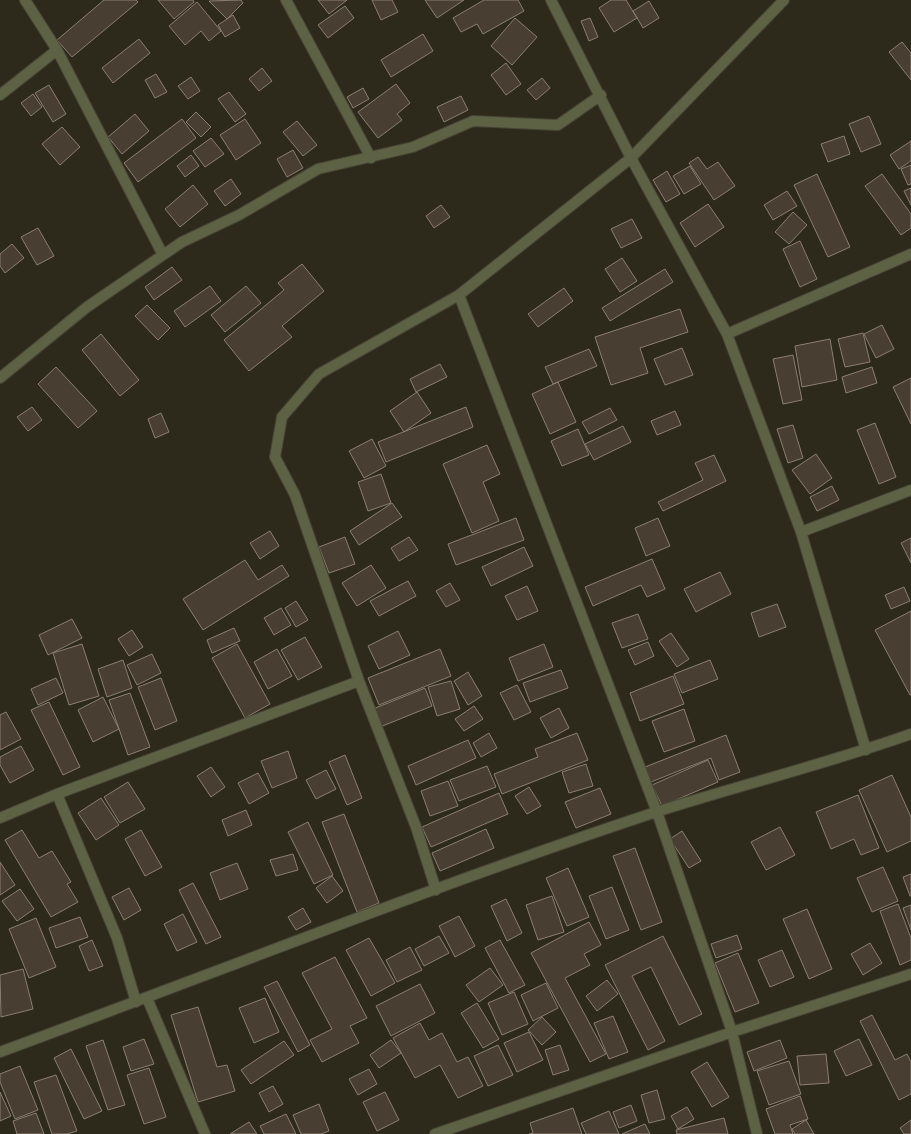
<svg xmlns="http://www.w3.org/2000/svg" width="911" height="1134" font-family="'Nunito Sans',sans-serif">
  <style>
    .building { fill: #483e31; stroke: #8b7f71 }
    .lines { fill: none; stroke-linecap: round; stroke-linejoin: round }
    .street-casing { stroke: #484536; stroke-width: 12 }
    .street { stroke: #5d6245; stroke-width: 10 }
  </style>
  <rect width="100%" height="100%" fill="#2e2a1b"/>
  <path class="building" d="M104,0H136L138,2L72,57L57,40Z
    M158,0H193L194,2L174,19Z
    M241,0L243,3L227,19L209,1Z
    M318,0H347L329,14Z
    M372,0H392L398,12L381,20Z
    M425,0H464L437,18Z
    M484,0H518L524,11L483,34L477,24L461,32L453,18Z
    M611,0H626L637,18L614,32L599,8Z
    M649,1L659,18L643,28L633,11Z
    M197,2L221,31L209,41L201,31L185,45L169,26Z
    M345,6L354,18L328,38L318,25Z
    M233,15L240,28L225,37L218,25Z
    M515,18L537,37L512,65L491,46Z
    M590,18L598,37L589,41L581,21Z
    M423,34L433,51L391,77L381,60Z
    M139,39L150,53L113,83L102,68Z
    M902,42L911,53V80L889,52Z
    M506,63L521,84L506,95L491,75Z
    M262,68L272,81L259,91L249,79Z
    M156,74L167,92L155,98L145,80Z
    M191,77L200,91L188,99L178,86Z
    M542,78L550,88L536,100L527,90Z
    M396,84L410,103L397,114L402,120L378,138L358,112Z
    M49,85L66,114L53,122L35,93Z
    M363,88L369,99L353,108L347,97Z
    M229,92L246,114L235,122L218,99Z
    M33,94L42,107L31,116L21,103Z
    M461,96L468,110L444,122L437,107Z
    M196,112L211,127L201,137L186,122Z
    M135,114L149,131L122,154L108,137Z
    M869,116L881,144L861,152L849,124Z
    M182,119L196,138L138,182L124,163Z
    M245,119L261,143L236,160L220,135Z
    M297,121L317,145L303,156L283,132Z
    M62,127L80,147L60,165L42,144Z
    M844,136L850,154L828,162L821,144Z
    M211,138L224,154L205,167L193,151Z
    M911,141V161L899,169L890,155Z
    M293,150L303,168L287,177L277,159Z
    M191,155L199,166L185,177L177,166Z
    M698,157L707,169L718,162L735,186L714,200L689,163Z
    M911,165V184L908,185L901,169Z
    M690,166L701,184L684,194L673,176Z
    M667,171L680,194L666,202L653,180Z
    M817,174L850,247L828,257L794,185Z
    M882,174L911,214V228L901,235L865,186Z
    M231,179L241,194L225,206L214,191Z
    M193,185L208,204L180,227L165,209Z
    M911,188V205L904,191Z
    M787,191L797,206L773,220L764,205Z
    M708,204L724,227L695,247L680,223Z
    M441,205L450,217L434,228L426,216Z
    M793,212L807,225L789,244L775,232Z
    M632,219L642,238L621,248L611,229Z
    M38,228L54,256L37,265L21,237Z
    M800,241L817,279L800,287L783,249Z
    M12,244L24,258L5,273L0,266V254Z
    M622,258L637,281L620,292L605,269Z
    M302,264L324,291L282,326L292,337L249,371L224,340L284,290L278,283Z
    M172,267L182,280L154,300L145,287Z
    M665,269L673,282L610,321L602,308Z
    M210,286L221,301L185,327L174,311Z
    M246,286L261,303L225,332L211,315Z
    M564,288L573,301L538,327L528,314Z
    M147,305L170,328L158,340L135,316Z
    M680,309L688,332L640,348L648,373L611,385L595,337Z
    M882,325L894,349L876,358L864,334Z
    M863,333L870,362L845,367L838,339Z
    M101,334L139,380L120,396L82,350Z
    M830,339L837,380L802,387L795,346Z
    M682,348L693,375L665,385L654,359Z
    M589,349L597,366L553,384L545,367Z
    M793,355L802,400L783,404L773,359Z
    M440,364L447,377L416,392L410,379Z
    M56,367L97,411L78,428L38,384Z
    M872,367L877,383L846,393L842,377Z
    M911,378V424L893,387Z
    M558,382L576,422L550,434L532,394Z
    M417,392L431,413L404,432L390,411Z
    M32,407L42,420L28,431L17,417Z
    M466,407L473,427L386,462L378,442Z
    M610,408L617,420L589,434L582,422Z
    M675,411L681,425L657,435L651,421Z
    M161,413L169,432L155,438L148,419Z
    M875,423L896,477L879,484L857,430Z
    M793,425L803,458L788,463L777,429Z
    M623,426L631,442L594,460L585,444Z
    M578,429L589,455L562,466L551,441Z
    M372,439L386,466L364,478L349,451Z
    M487,445L500,474L483,482L499,521L472,533L443,464Z
    M816,454L832,478L810,494L792,470Z
    M714,455L726,481L663,511L658,502L703,480L695,463Z
    M381,474L391,503L368,511L358,482Z
    M832,486L839,500L817,511L810,497Z
    M392,503L402,517L359,545L350,531Z
    M516,518L524,540L456,565L448,544Z
    M658,518L670,546L646,556L635,528Z
    M270,531L279,546L260,559L250,543Z
    M345,537L355,564L329,573L319,547Z
    M409,537L418,550L399,561L391,548Z
    M911,538V563L901,543Z
    M524,547L533,566L491,586L482,567Z
    M652,559L665,589L647,597L641,585L593,606L585,587Z
    M245,560L258,580L282,565L289,576L203,630L183,599Z
    M371,565L386,588L357,606L342,583Z
    M720,572L731,594L696,612L684,589Z
    M408,581L416,596L379,616L370,601Z
    M450,583L460,600L446,607L436,591Z
    M527,586L538,611L517,620L505,596Z
    M904,587L910,601L891,609L885,595Z
    M296,601L308,620L296,627L285,608Z
    M777,604L786,627L759,637L751,613Z
    M281,608L291,625L274,635L264,618Z
    M911,611V695H910L875,630Z
    M638,614L648,639L622,648L612,623Z
    M72,619L82,638L48,655L39,635Z
    M234,628L240,641L212,653L207,640Z
    M132,630L143,647L129,656L118,639Z
    M398,631L410,655L379,669L368,646Z
    M671,633L689,659L677,667L659,641Z
    M305,637L322,667L298,680L281,650Z
    M648,642L654,656L635,665L628,650Z
    M82,644L99,696L69,705L53,653Z
    M237,644L270,704L245,718L212,658Z
    M544,644L553,667L518,681L509,658Z
    M277,649L292,676L268,689L254,662Z
    M440,649L451,676L379,705L368,678Z
    M152,654L161,673L137,685L127,665Z
    M123,660L132,688L107,697L98,669Z
    M710,660L718,679L682,693L674,674Z
    M561,670L568,688L530,702L523,683Z
    M468,672L482,696L468,705L454,681Z
    M673,676L684,704L640,721L630,693Z
    M56,678L63,693L38,705L31,689Z
    M161,678L177,721L155,730L138,687Z
    M451,681L460,709L437,716L428,687Z
    M517,685L531,712L514,720L500,693Z
    M425,688L432,706L380,727L373,709Z
    M130,693L150,747L128,755L109,700Z
    M103,697L119,729L93,742L78,710Z
    M49,702L80,767L63,775L31,710Z
    M474,706L483,719L464,731L455,719Z
    M559,708L569,728L551,738L540,718Z
    M684,709L695,741L664,752L652,721Z
    M6,712L21,739L0,750V715Z
    M489,733L497,748L481,757L473,743Z
    M577,733L588,760L502,794L494,774L538,757L535,749Z
    M726,735L740,772L719,780L711,758L651,782L645,767Z
    M468,740L476,758L416,785L408,766Z
    M21,746L34,770L10,783L0,765V757Z
    M288,751L297,778L272,788L261,761Z
    M345,755L362,798L347,805L329,762Z
    M708,760L718,782L662,806L652,785Z
    M586,764L593,786L569,793L562,772Z
    M487,766L496,787L459,801L450,780Z
    M211,767L225,787L211,797L197,776Z
    M326,770L336,789L316,799L306,780Z
    M258,773L269,793L249,804L238,783Z
    M892,775L911,817V841L887,852L859,790Z
    M448,781L458,806L430,816L421,791Z
    M128,782L145,809L120,823L104,797Z
    M529,787L541,806L527,814L515,796Z
    M600,788L611,814L576,828L565,802Z
    M499,793L508,814L431,847L422,827Z
    M858,795L879,848L861,855L854,839L831,849L816,812Z
    M101,798L119,825L96,840L78,813Z
    M246,810L252,825L228,836L222,820Z
    M344,814L379,903L357,912L322,822Z
    M308,822L333,875L314,884L288,832Z
    M780,827L795,855L766,870L751,842Z
    M486,829L494,848L440,871L432,853Z
    M22,830L39,858L52,851L71,882L67,884L78,902L51,917L5,840Z
    M141,830L162,867L145,876L125,839Z
    M682,831L701,861L689,868L670,839Z
    M635,848L662,922L641,930L613,856Z
    M293,854L298,870L276,876L270,860Z
    M0,862L15,885L0,895Z
    M237,863L248,889L220,900L210,873Z
    M883,867L898,901L872,912L857,878Z
    M568,868L589,917L567,926L546,878Z
    M911,874V896H910L903,877Z
    M332,876L343,891L327,903L316,888Z
    M193,883L221,937L206,944L179,890Z
    M612,887L629,930L606,939L589,896Z
    M129,888L141,910L124,920L112,897Z
    M20,889L34,909L17,921L2,901Z
    M552,896L564,932L538,940L526,905Z
    M506,899L522,933L507,941L491,906Z
    M898,904L911,938V960L900,965L880,911Z
    M911,905V930L903,908Z
    M303,908L311,922L296,930L288,917Z
    M807,909L832,969L809,979L783,919Z
    M183,914L197,942L177,951L164,924Z
    M459,916L475,946L455,957L439,926Z
    M80,917L88,937L56,948L49,928Z
    M36,918L56,967L29,978L9,929Z
    M589,922L601,945L584,954L590,965L565,978L606,1054L590,1062L531,953Z
    M737,935L742,949L716,958L711,944Z
    M439,936L449,953L424,966L415,949Z
    M663,936L702,1014L679,1025L651,967L632,976L665,1041L648,1050L605,965Z
    M369,938L395,983L371,996L346,950Z
    M92,940L103,966L89,971L79,946Z
    M500,940L525,985L509,993L485,948Z
    M870,943L882,963L863,975L851,954Z
    M410,947L422,970L397,982L386,960Z
    M782,950L794,977L770,987L758,960Z
    M738,953L759,1003L735,1012L715,963Z
    M335,957L367,1018L350,1026L359,1043L322,1062L310,1040L332,1029L302,973Z
    M490,968L503,985L479,1002L466,985Z
    M23,969L33,1009L1,1017L0,975Z
    M607,980L618,994L597,1011L586,996Z
    M277,981L310,1045L298,1052L264,987Z
    M546,983L558,1008L533,1021L521,995Z
    M420,984L435,1013L391,1036L376,1006Z
    M514,992L528,1024L502,1035L488,1003Z
    M265,998L279,1032L254,1043L239,1008Z
    M477,1003L499,1039L483,1048L461,1013Z
    M198,1007L217,1067L227,1065L235,1091L198,1102L171,1015Z
    M872,1015L895,1060L907,1054L911,1062V1094L899,1100L860,1021Z
    M613,1016L628,1052L609,1059L594,1023Z
    M542,1017L556,1032L542,1045L528,1030Z
    M420,1023L429,1040L442,1033L457,1062L468,1057L483,1086L458,1098L440,1065L415,1078L393,1038Z
    M529,1032L543,1060L517,1072L504,1043Z
    M144,1039L154,1064L131,1071L123,1047Z
    M859,1039L872,1065L846,1076L834,1051Z
    M103,1040L125,1105L108,1110L86,1046Z
    M391,1040L401,1053L379,1068L370,1055Z
    M780,1040L787,1058L754,1071L747,1052Z
    M284,1041L294,1055L251,1084L241,1070Z
    M498,1045L513,1075L488,1086L474,1056Z
    M560,1045L569,1070L553,1075L545,1050Z
    M71,1049L102,1111L84,1119L54,1058Z
    M826,1054L829,1083L800,1085L797,1056Z
    M789,1061L801,1094L769,1105L757,1071Z
    M707,1062L729,1097L712,1107L691,1072Z
    M20,1066L38,1110L15,1119L0,1082V1074Z
    M149,1068L166,1117L144,1124L127,1075Z
    M369,1069L377,1084L358,1095L349,1079Z
    M56,1075L77,1131L67,1134H52L34,1082Z
    M273,1086L283,1104L269,1112L259,1093Z
    M657,1090L665,1119L649,1123L641,1095Z
    M0,1092L11,1116L0,1121Z
    M385,1092L399,1120L377,1131L363,1102Z
    M800,1096L808,1119L790,1125L793,1134H775L766,1109Z
    M319,1104L329,1131L321,1134H301L293,1115Z
    M631,1105L637,1121L619,1128L613,1112Z
    M687,1107L694,1119L678,1129L671,1116Z
    M573,1108L582,1134H529L533,1133L530,1123Z
    M609,1111L619,1134H586L581,1123Z
    M36,1113L44,1134H17L13,1121Z
    M286,1114L296,1134H264L260,1126Z
    M724,1118L728,1134H677L676,1130Z
    M806,1120L814,1134H795L792,1129Z
    M911,1120V1134H904L900,1128Z
    M249,1122L257,1134H230Z
    M645,1124L650,1134H622Z"/>
  <g class="lines">
    <g class="street-casing">
      <path id="street" d="M25,0L57,50L163,255
        M286,0L371,158
        M551,0L631,158L727,334L801,532L866,750
        M0,95L57,50
        M459,295L657,812L732,1032L757,1134
        M727,334L911,254
        M0,378L87,307L182,242L239,215L318,169L413,147L473,121L558,125L601,95
        M801,532L911,490
        M57,794L117,938L136,1002
        M0,818L57,794L359,681
        M436,890L416,827L359,681L295,495L275,457L282,417L319,374L459,295L631,158L784,0
        M147,998L205,1134
        M0,1052C218,972 435,885 656,812C740,785 827,764 911,734
        M435,1134L732,1032L911,974"/>
    </g>
    <use href="#street" class="street"/>
  </g>
</svg>
